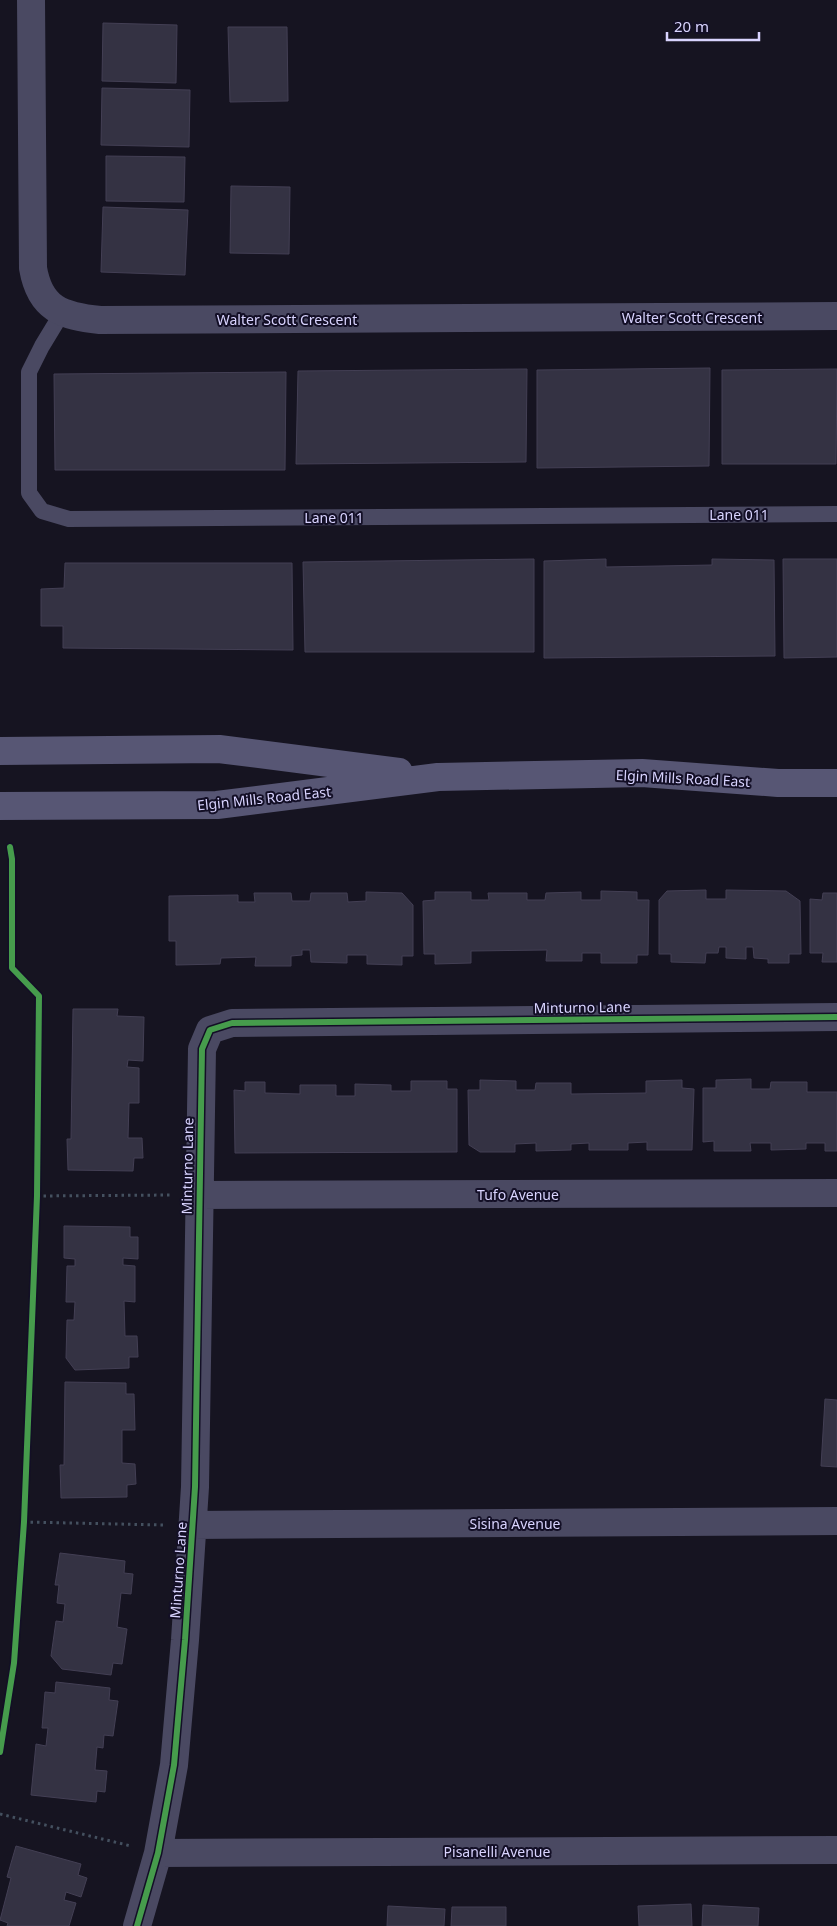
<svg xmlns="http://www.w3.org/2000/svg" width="837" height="1926" font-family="'Noto Sans',sans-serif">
<rect width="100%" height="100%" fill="#161421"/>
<path fill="#343243" stroke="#433f54" d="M103 23 177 25 176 83 102 81Z
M228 27H287L288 101 230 102Z
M102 88 190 90 189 147 101 145Z
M106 156 185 157 184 202 106 201Z
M231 186 290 187 289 254 230 253Z
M103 207 188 210 185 275 101 272Z
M710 368 709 466 537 468V370Z
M527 369 526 462 296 464 298 371Z
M837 369 836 464H722V370Z
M286 372 285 470H55L54 374Z
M534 559V652H305L303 562Z
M606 559V567L712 565V559L774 560 775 656 544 658V561Z
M783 559H837V657L784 658Z
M65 563H292L293 650 63 648V626H41V589L64 588Z
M706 890V899H726V890L786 891 800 901 801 954H789V963H768V959L754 958 753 947H746V959L726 958V947H719L718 953H706L705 963 671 962V954H659V900L667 891Z
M601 891 637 892V900H649L648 955H637V963H601V953H582V961H546L547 950 471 951V963L435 964V954H424L423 901 435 900V892H471V900H489L488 893H527V900H545L546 893 581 892V900H601Z
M366 892 402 893 413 905V956H402V965L367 964V955H347V963L311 962 310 950H302V955L291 956V966H255L256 957 221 958 220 964 176 965V941H169V896L238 895V902H255L254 893H291L292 901H310L311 893H347L348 902 366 901Z
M823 893H837V962H822L823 953H810V899L822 900Z
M73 1009H118L117 1016 144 1017 143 1061 128 1060 127 1067 139 1068V1103H129L128 1138H142L143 1158H134L133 1171 68 1170 67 1139H71Z
M751 1079V1089H770L771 1082H807V1092H837V1151H825V1143H806V1149L771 1150V1143H750L751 1151H714V1141L703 1142V1088H716V1080Z
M480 1080 516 1081V1090H535L536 1083H571V1094L646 1093V1081L682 1080V1088L694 1089 692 1150H647V1142L628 1143V1150H589V1143L571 1144V1150L536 1151V1143L515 1144V1152H480L469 1145 468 1090H480Z
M411 1081H447V1089H457V1152L235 1153 234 1090 245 1091V1082H265V1093L300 1094V1085H336V1096H355V1084L391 1085V1091H411Z
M64 1226 130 1227V1237H138V1259L123 1258V1265L135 1266V1302L124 1301 125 1336H137L138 1357H129V1368L75 1370 66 1358 67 1320H74L75 1302H66L67 1266H75V1259L64 1258Z
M65 1382 126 1383V1394H134L135 1430H122V1463L135 1464 136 1484 127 1485V1497L61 1498 60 1465H64Z
M825 1399 837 1400V1467L821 1466Z
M60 1553 125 1561 124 1573 133 1574 131 1594 121 1593 117 1627 127 1629 122 1664 113 1663 111 1675 62 1669 51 1656 56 1621 63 1622 65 1604 57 1603 59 1585H55Z
M56 1682 110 1688 109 1700 118 1701 113 1736 104 1735 103 1748 97 1747 95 1770 107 1771 105 1792 97 1791 96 1802 31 1795 36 1744 46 1746 48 1728H42L45 1692 55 1693Z
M16 1846 81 1864 78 1875 87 1878 81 1897 66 1892 64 1900 76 1903 69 1926H7L8 1923 0 1920 11 1878 7 1877Z
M691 1904 692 1926H639L638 1906Z
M703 1905 759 1908 758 1926H702Z
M388 1906 445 1909 444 1926H387Z
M452 1907H506V1926H451Z"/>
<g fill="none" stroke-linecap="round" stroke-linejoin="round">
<path stroke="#44505f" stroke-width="3" stroke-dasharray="2.5 4" stroke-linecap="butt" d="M37 1196 171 1195
M24 1522 163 1525
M0 1814 131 1846"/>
<path stroke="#4a4962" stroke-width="16" d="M62 313 42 346 29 372V493L42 511 69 519 837 514"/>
<path stroke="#4a4962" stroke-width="28" d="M31 0 33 268C40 309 62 316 100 320L837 316
M199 1195 837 1193
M193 1525 837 1521
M158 1853 837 1850
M137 1926 158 1853 174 1765 185 1640 195 1487 202 1049 210 1030 232 1023 837 1017"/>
<path stroke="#575674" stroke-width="28" d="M0 751 219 749 399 772
M0 806 217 805 438 777 642 773 778 783H837"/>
<g stroke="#130f26" stroke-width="9">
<path id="cycleway" d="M0 1752 14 1663 24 1522 37 1196 39 996 12 968V859L10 847
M137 1926 158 1853 174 1765 185 1640 195 1487 202 1049 210 1030 232 1023 837 1017"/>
</g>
<use href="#cycleway" stroke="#469c4c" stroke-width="6"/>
</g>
<g text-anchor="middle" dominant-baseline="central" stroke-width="4" stroke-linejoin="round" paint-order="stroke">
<g font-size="14" fill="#d9d4ff" stroke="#130f26">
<text x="692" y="317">Walter Scott Crescent</text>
<text x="287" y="319">Walter Scott Crescent</text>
<text x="739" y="514">Lane 011</text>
<text x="334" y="517">Lane 011</text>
<text transform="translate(683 778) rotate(3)">Elgin Mills Road East</text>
<text transform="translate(264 798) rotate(-6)">Elgin Mills Road East</text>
<text transform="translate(582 1007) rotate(-1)">Minturno Lane</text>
<text transform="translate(187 1166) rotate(-89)">Minturno Lane</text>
<text x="518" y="1194">Tufo Avenue</text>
<text x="515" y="1523">Sisina Avenue</text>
<text transform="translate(178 1570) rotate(-86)">Minturno Lane</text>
<text x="497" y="1851">Pisanelli Avenue</text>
</g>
</g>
<path d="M667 32v8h92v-8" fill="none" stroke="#d9d4ff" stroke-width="2.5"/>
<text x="674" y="32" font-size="15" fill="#d9d4ff" stroke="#130f26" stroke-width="4" paint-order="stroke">20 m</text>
</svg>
